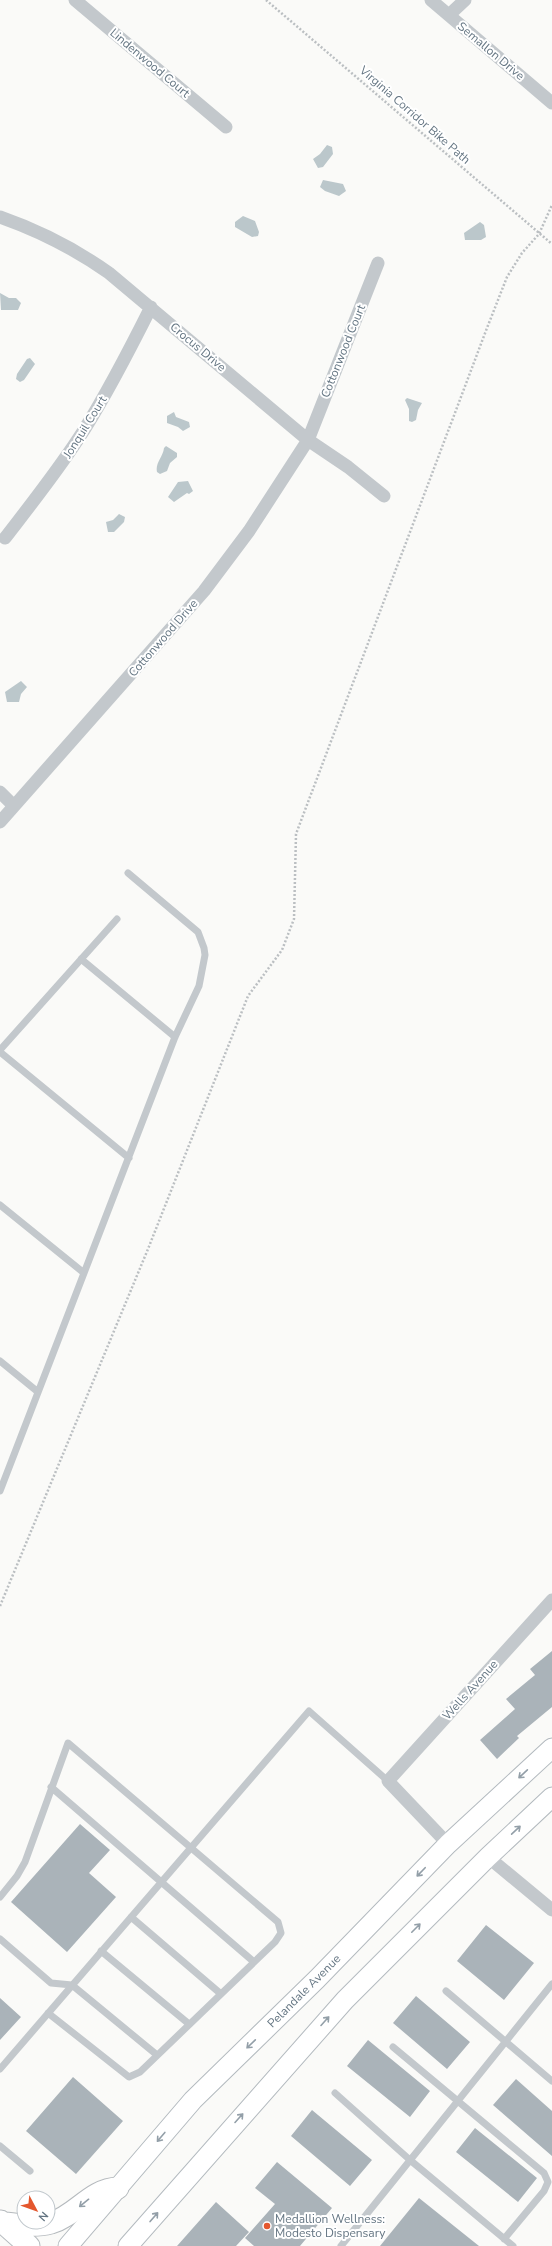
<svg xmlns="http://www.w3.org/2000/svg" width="552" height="2246" font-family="'Nunito Sans',sans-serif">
<rect width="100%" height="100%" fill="#fafaf8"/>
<path fill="#bbc7cb" d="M327 145 332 147 333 154 323 167 318 168 313 159 320 154Z
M323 180 343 184 346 191 339 196 325 191 320 187Z
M243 216 255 221 259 232 258 236 252 237 235 227V222Z
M480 222 484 225 486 237 481 240H465L464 233Z
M0 293 9 298H16L21 303 18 310H1Z
M30 358 35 364 24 380 20 382 16 379 17 374 27 359Z
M407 398 422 403 418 410 416 420 412 422 409 421V409L405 400Z
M174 412 176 417 189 422 190 427 183 431 178 427 167 423V416Z
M166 446 177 453V457L170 463 167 471 160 474 157 472C155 463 163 457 164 448Z
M188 481 193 491 189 494 187 493 174 502 168 497 178 482Z
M119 514 125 517 124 522 114 532H108L106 522 113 520Z
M21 681 27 687 21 694 19 702H7L5 692Z"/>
<path fill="#aab3b9" d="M552 1651V1707L517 1736 519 1738 497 1759 480 1740 515 1709 506 1699 535 1675 530 1669Z
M80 1824 110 1850 89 1873 116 1897 67 1952 11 1902Z
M486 1925 534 1963 504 2000 457 1961Z
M416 1996 470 2042 447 2069 393 2023Z
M0 1998 21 2017 0 2040Z
M368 2040 430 2091 410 2117 347 2066Z
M73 2077 123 2121 76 2174 26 2131Z
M516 2079 552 2111V2156L493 2105Z
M312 2110 372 2160 350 2186 291 2136Z
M475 2128 537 2178 518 2202 456 2152Z
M277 2162 332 2208 300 2246H254L245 2238 275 2204 255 2188Z
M419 2198 479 2246H380Z
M216 2202 249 2232 236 2246H177Z"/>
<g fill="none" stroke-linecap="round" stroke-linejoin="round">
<g stroke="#b3babf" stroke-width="21">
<path id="secondary" d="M68 2246 193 2100 317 1979 448 1844 552 1748
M128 2246 345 2000 488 1857 552 1797"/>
</g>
<g stroke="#b5babe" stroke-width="23">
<path id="primary" d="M1 2221 29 2246
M5 2223C20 2225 36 2227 51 2223 77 2215 90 2189 118 2188"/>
</g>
<path stroke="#bbbfc2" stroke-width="2.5" stroke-dasharray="2 2" stroke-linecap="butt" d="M266 0 552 244
M0 1606 148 1249 248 996 282 950 294 919 296 834 487 328 507 277 522 253 539 234 552 205"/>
<path stroke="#c3c8cc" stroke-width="7" d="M81 959 175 1037
M0 1050 117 919
M0 1052 129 1158
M0 1205 84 1273
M0 1361 38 1392
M0 1491 175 1037 199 986 205 955 204 948 198 932 128 873
M51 1787 254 1962
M0 1897 17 1876 25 1862 68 1743 278 1922 281 1933 275 1942 140 2072 129 2077 48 2013
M131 1917 221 1994
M0 1939 51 1983 72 1985 157 2055
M101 1951 189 2024
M446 1991 552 2081
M393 2047 544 2173 548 2182 544 2191 504 2239
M0 2069 309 1711 388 1781
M335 2093 410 2160 513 2246
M0 2146 30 2171
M341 2246 552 1984"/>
<path stroke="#c3c8cc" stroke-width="13" d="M75 0 226 127
M431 0 552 103
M449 15 465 0
M0 217C40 231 75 249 109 273L308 440 348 467 384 496
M5 538C32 503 60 468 84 430 109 390 130 349 151 307
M0 792 14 806
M0 822 204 591 249 531 308 440 378 263
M448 1844 388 1781 552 1600
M488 1857 552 1910"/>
<use href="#secondary" stroke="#fff" stroke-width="19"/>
<use href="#primary" stroke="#fff" stroke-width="21"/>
</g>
<defs><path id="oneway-shaft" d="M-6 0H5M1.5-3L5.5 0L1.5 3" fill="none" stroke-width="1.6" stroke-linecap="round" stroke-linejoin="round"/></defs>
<g stroke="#939fa8">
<use href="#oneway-shaft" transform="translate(523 1774) rotate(137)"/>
<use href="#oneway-shaft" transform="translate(516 1830) rotate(-43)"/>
<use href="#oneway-shaft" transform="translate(421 1872) rotate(134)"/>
<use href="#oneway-shaft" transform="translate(416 1928) rotate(-45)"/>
<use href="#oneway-shaft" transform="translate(325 2021) rotate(-48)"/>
<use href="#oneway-shaft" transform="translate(251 2044) rotate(136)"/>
<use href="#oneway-shaft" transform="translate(239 2118) rotate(-48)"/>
<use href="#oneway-shaft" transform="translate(161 2137) rotate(130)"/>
<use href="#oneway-shaft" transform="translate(84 2203) rotate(141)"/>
<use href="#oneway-shaft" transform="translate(154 2217) rotate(-49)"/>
</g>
<circle fill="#e4572e" stroke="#fff" stroke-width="1.5" cx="267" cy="2226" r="4"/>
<g text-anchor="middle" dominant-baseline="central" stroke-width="4" stroke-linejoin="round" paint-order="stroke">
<g font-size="12" fill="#657683" stroke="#fff">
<text transform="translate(491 51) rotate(40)">Semallon Drive</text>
<text transform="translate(150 63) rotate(40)">Lindenwood Court</text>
<text transform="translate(415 115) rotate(41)">Virginia Corridor Bike Path</text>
<text transform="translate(198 347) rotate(40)">Crocus Drive</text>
<text transform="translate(343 351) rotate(-68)">Cottonwood Court</text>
<text transform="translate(85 427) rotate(-58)">Jonquil Court</text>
<text transform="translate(163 638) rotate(-49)">Cottonwood Drive</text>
<text transform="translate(470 1690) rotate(-48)">Wells Avenue</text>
<text transform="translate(304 1991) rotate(-45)">Pelandale Avenue</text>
</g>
<g font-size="12" fill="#657683" stroke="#fff" text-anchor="start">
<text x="275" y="2219">Medallion Wellness:<tspan x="275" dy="14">Modesto Dispensary</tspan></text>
</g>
</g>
<g transform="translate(36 2210) rotate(131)"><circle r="19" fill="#ffffff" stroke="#c1c8cd"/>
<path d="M0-3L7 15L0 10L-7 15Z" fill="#e4572e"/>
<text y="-6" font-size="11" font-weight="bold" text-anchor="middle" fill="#657683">N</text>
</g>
</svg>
